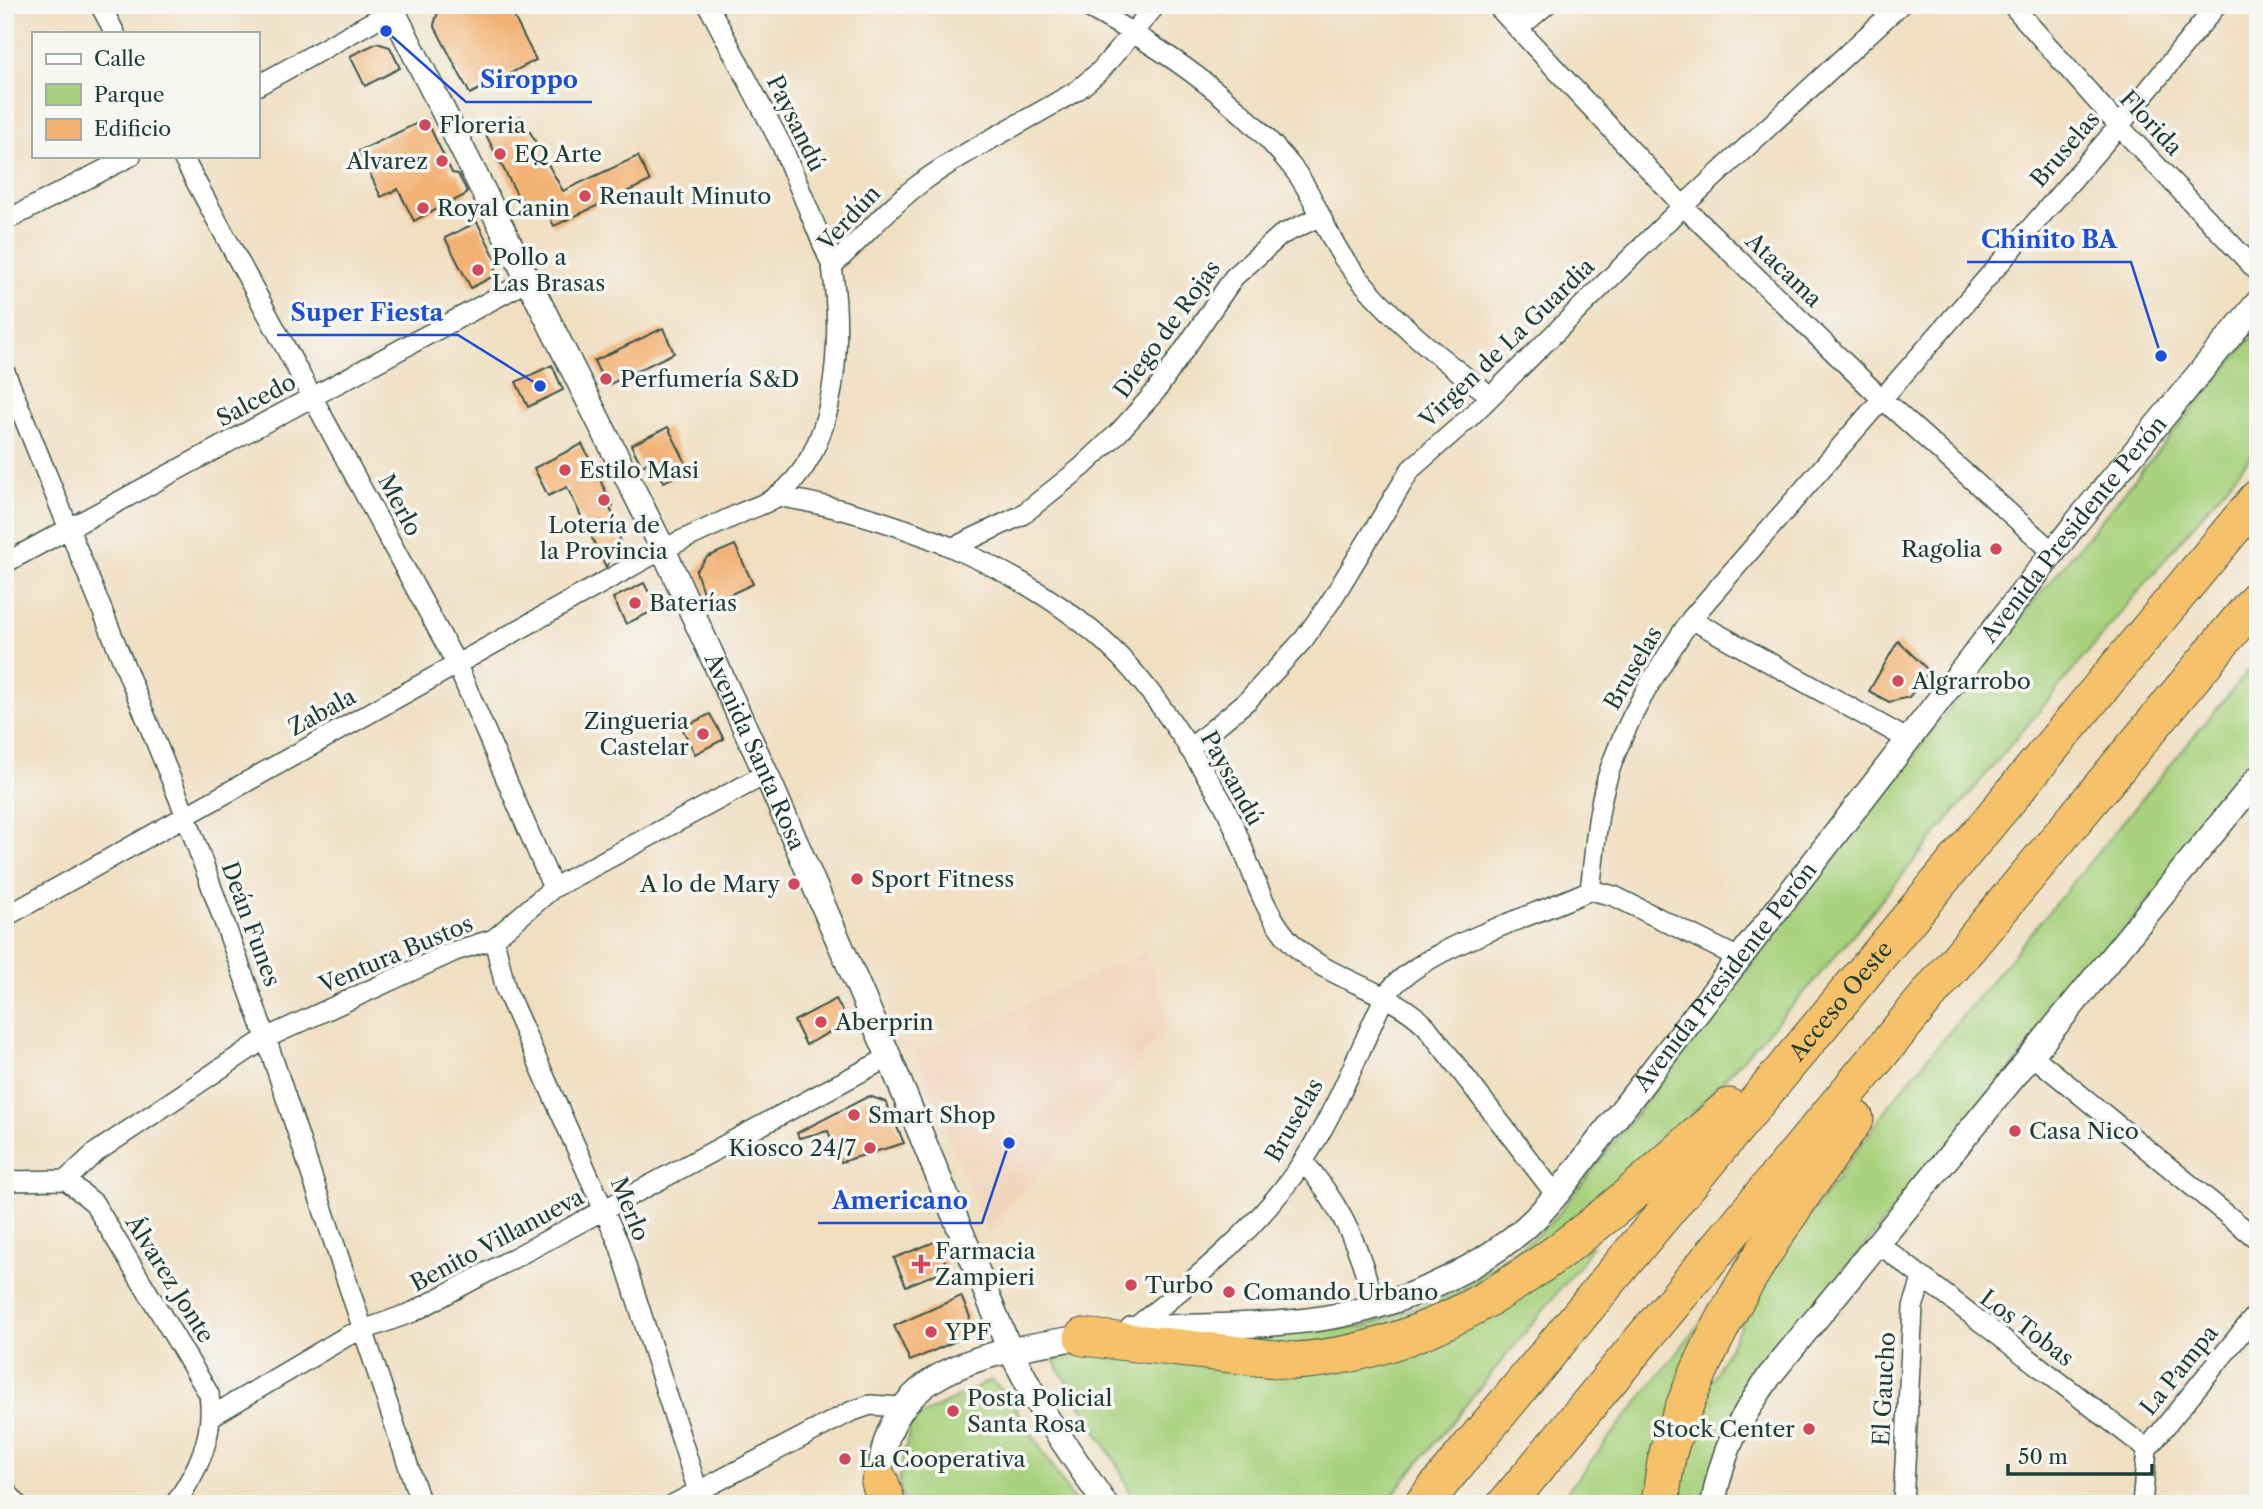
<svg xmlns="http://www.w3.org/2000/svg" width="2263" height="1509" font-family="'Libre Caslon Text',serif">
<rect width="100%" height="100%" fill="#f6f6f2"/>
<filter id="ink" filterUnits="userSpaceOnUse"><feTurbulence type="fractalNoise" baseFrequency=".0143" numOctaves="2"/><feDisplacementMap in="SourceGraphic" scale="14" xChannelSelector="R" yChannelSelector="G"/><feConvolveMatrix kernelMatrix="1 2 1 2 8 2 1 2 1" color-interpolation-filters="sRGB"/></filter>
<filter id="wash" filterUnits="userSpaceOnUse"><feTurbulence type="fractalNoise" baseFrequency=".00686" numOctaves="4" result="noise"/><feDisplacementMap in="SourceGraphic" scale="28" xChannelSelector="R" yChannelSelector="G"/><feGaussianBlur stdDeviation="1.57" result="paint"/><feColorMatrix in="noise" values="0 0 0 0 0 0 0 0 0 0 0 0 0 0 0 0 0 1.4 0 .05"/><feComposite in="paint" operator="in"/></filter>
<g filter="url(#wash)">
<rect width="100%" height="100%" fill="#f0dfc1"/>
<path fill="#f1d5bd" d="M1146 951 1171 1023 987 1233 916 1053Z"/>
<path fill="#a9d27e" stroke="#648859" stroke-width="2" d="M2258 330V448L1810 986 1611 1202 1478 1294 1331 1347 1191 1341 1366 1326 1456 1292 1532 1239 1556 1217 2012 628Z
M2258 659V768L1759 1374 1710 1504H1678L1683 1465 1698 1406 1769 1273 1896 1096Z
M1592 1246 1576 1270 1385 1504H1135L1121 1471 1053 1360 1088 1353 1275 1369Z
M1729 1287 1650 1504H1557Z
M991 1380 1007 1395 1076 1504H904L899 1481 911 1421Z"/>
<g id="blocks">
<path fill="#f3b274" d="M440 5H508L536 60 470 94 434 25Z
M377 43 390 47 400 68 365 86 350 56Z
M521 116 563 191 638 156 650 181 554 226 542 202 525 210 486 135Z
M426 119 452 173 458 174 467 191 465 195 414 221 398 189 381 197 359 151Z
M477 222 498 263 492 277 471 288 445 238Z
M663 328 674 353 606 386 594 361Z
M552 365 563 390 528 407 516 382Z
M668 427 689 469 664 482 658 470 654 472 649 462 642 466 631 445Z
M582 444 613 506 610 508 620 532 619 547 606 567 567 487 548 496 534 468Z
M735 545 753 584 707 605 696 571 707 557Z
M644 583 657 609 626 624 613 598Z
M1898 641 1929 671 1909 697 1889 702 1869 691Z
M710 714 724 739 695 754 682 728Z
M836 999 848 1022 806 1045 794 1021Z
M869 1096 886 1102 904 1143 841 1162 828 1131 799 1138 797 1133Z
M937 1241 948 1269 906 1286 894 1258Z
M961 1296 970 1317 963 1338 910 1361 894 1326Z"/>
</g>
</g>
<g filter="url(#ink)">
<use href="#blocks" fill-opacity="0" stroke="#3e5549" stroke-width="2"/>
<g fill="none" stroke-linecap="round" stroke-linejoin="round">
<g stroke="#3e5549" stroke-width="22">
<path id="minor" d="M100 5 115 33
M708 5 782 146 832 266
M1084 5C1161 47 1237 98 1292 167 1314 194 1324 230 1344 259 1383 313 1438 357 1491 396
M1496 5 1683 206 1880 397 2054 553
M2012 5 2119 126 2258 272
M1518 29 1546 5
M257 86 402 5
M182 156 457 665 553 888
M5 221 131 156
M5 372 186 816 266 1038 421 1504
M776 496C898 516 1049 575 1132 670 1165 708 1193 753 1219 796 1246 841 1254 900 1288 939 1322 979 1387 987 1426 1026L1556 1195
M954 547 1022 515 1082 467 1120 431 1156 391 1234 277 1281 235 1321 216
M5 563 529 280
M1691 619 1907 739
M1189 749 1248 700 1304 639 1331 601 1411 469 1468 419 1683 206 1900 5
M1590 890C1595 854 1596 817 1606 782 1623 723 1657 670 1691 619L2119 126 2217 5
M1590 890 1614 896 1739 958
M5 917 663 549C689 537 715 525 741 513 752 508 766 504 776 497 840 451 842 336 832 266 863 238 888 207 922 182 970 147 1028 121 1079 89L1101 70 1156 5
M494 939 506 990 619 1244 702 1504
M2033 1056 2258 1240
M1303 1161C1339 1203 1364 1252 1373 1307
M66 1180 94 1203 209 1394C215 1436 198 1470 175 1504
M5 1181 66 1180 95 1153 266 1038 455 951 494 939 553 888 766 774
M1879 1244 2147 1449
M1133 1329C1196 1279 1260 1227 1304 1160 1337 1109 1359 1051 1385 996 1419 948 1534 917 1590 890
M212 1416 347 1336 413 1312 889 1057
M5 1490 17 1504
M674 1504 850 1412 870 1405 901 1407
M1903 1504 1913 1307 1922 1279
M2142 1504 2147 1449 2258 1312"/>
</g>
<g stroke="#3e5549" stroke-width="27">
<g id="tertiary">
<path id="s1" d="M390 5 663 549 766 774 889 1057 1009 1348 1041 1409 1105 1504"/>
<path id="s2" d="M1132 1329C1196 1325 1261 1328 1324 1318 1395 1307 1471 1275 1526 1227 1550 1205 1569 1179 1588 1154L2076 523 2258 302"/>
<path d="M880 1496C874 1362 994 1352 1096 1335"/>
<path d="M1713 1504C1723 1448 1739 1420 1771 1374L2258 778"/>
</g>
</g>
<g stroke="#3e5549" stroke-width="39">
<g id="motorway">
<path d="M1083 1337 1293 1361C1467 1352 1606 1217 1729 1107"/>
<path d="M880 1482 887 1504"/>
<path id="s3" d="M1423 1504 2258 498"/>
<path d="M1506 1504 2258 598"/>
<path d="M1660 1504C1663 1485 1664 1464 1670 1446 1711 1321 1780 1225 1855 1119"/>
</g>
</g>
<use href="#minor" stroke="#fff" stroke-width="19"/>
<use href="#tertiary" stroke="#fff" stroke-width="24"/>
<use href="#motorway" stroke="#f5c16b" stroke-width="37"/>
</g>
</g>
<g fill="#d1495b" stroke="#f6f6f2" stroke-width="2.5">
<circle cx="425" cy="125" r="7"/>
<circle cx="500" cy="154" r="7"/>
<circle cx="442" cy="161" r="7"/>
<circle cx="585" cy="196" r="7"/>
<circle cx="423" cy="208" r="7"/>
<circle cx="478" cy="270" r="7"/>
<circle cx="606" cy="379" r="7"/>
<circle cx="565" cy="470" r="7"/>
<circle cx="604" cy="500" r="7"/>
<circle cx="1996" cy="549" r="7"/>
<circle cx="635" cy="603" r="7"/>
<circle cx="1898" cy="681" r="7"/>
<circle cx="703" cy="734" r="7"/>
<circle cx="857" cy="879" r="7"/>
<circle cx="794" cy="884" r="7"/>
<circle cx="821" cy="1022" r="7"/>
<circle cx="854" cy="1115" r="7"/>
<circle cx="2015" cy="1131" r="7"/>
<circle cx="870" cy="1148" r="7"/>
<path d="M917.5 1253.5h7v7h7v7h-7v7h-7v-7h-7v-7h7z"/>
<circle cx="1131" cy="1285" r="7"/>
<circle cx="1229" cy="1292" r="7"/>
<circle cx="931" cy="1332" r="7"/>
<circle cx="953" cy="1411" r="7"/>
<circle cx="1809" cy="1429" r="7"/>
<circle cx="845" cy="1459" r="7"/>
</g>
<g text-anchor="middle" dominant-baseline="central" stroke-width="7" stroke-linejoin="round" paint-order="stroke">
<g font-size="23" fill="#1f3d34" stroke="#f6f6f2">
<text transform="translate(796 123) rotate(64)">Paysandú</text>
<text transform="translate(2151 123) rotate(47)">Florida</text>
<text transform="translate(2065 149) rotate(-49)">Bruselas</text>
<text transform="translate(849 218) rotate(-47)">Verdún</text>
<text transform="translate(1784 270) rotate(44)">Atacama</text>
<text transform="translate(1167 329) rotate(-54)">Diego de Rojas</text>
<text transform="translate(1507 343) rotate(-44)">Virgen de La Guardia</text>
<text transform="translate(256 400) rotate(-28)">Salcedo</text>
<text transform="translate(400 505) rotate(62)">Merlo</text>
<text stroke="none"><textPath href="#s2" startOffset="1304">Avenida Presidente Perón</textPath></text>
<text transform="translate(1633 668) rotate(-60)">Bruselas</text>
<text transform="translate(322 712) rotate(-29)">Zabala</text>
<text stroke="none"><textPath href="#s1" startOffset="831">Avenida Santa Rosa</textPath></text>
<text transform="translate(1232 778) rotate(61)">Paysandú</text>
<text transform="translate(251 924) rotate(70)">Deán Funes</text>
<text transform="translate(396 954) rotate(-23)">Ventura Bustos</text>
<text stroke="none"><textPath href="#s2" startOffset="737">Avenida Presidente Perón</textPath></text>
<text stroke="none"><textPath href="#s3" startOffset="654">Acceso Oeste</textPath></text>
<text transform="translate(1294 1120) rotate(-60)">Bruselas</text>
<text transform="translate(630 1209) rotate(68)">Merlo</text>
<text transform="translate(497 1240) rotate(-28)">Benito Villanueva</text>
<text transform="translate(170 1279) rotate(58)">Álvarez Jonte</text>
<text transform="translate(2027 1328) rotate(37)">Los Tobas</text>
<text transform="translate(2179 1370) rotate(-51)">La Pampa</text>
<text transform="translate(1884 1389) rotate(-87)">El Gaucho</text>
</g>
<g font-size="23" fill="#1f3d34" stroke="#f6f6f2" text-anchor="start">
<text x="439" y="125">Floreria</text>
<text x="514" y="154">EQ Arte</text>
<text x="428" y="161" text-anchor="end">Alvarez</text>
<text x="599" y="196">Renault Minuto</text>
<text x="437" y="208">Royal Canin</text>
<text x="492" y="257">Pollo a<tspan x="492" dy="26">Las Brasas</tspan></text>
<text x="620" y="379">Perfumería S&amp;D</text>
<text x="579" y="470">Estilo Masi</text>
<text x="604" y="525" text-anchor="middle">Lotería de<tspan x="604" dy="26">la Provincia</tspan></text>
<text x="1982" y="549" text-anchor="end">Ragolia</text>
<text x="649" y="603">Baterías</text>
<text x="1912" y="681">Algrarrobo</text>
<text x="689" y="721" text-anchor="end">Zingueria<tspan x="689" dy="26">Castelar</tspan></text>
<text x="871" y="879">Sport Fitness</text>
<text x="780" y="884" text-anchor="end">A lo de Mary</text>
<text x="835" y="1022">Aberprin</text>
<text x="868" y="1115">Smart Shop</text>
<text x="2029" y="1131">Casa Nico</text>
<text x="856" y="1148" text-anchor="end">Kiosco 24/7</text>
<text x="935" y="1251">Farmacia<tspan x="935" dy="26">Zampieri</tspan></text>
<text x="1145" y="1285">Turbo</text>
<text x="1243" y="1292">Comando Urbano</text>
<text x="945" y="1332">YPF</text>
<text x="967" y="1398">Posta Policial<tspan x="967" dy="26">Santa Rosa</tspan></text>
<text x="1795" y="1429" text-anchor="end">Stock Center</text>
<text x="859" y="1459">La Cooperativa</text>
</g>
</g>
<path fill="none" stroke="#1d4ed8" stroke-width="2.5" d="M386 31L466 102H592M2161 356L2131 262H1967M540 386L458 335H277M1009 1143L982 1223H818"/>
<g fill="#1d4ed8" stroke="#f6f6f2" stroke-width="2.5">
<circle cx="386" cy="31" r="7"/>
<circle cx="2161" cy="356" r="7"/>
<circle cx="540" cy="386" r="7"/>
<circle cx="1009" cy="1143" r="7"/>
</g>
<g font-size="24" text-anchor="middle" font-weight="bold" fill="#1d4ed8" stroke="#f6f6f2" stroke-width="7" stroke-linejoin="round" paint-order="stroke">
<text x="529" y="88">Siroppo</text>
<text x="2049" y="248">Chinito BA</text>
<text x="367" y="321">Super Fiesta</text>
<text x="900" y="1209">Americano</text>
</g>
<rect width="2263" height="1509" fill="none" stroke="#f6f6f2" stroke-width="28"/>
<rect x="32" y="32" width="228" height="126" fill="#f6f6f2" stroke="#a0aca6" stroke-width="2"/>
<rect x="46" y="54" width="35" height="10" fill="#ffffff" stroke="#a0aca6" stroke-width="2"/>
<text x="94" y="66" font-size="21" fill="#1f3d34">Calle</text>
<rect x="46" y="84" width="35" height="21" fill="#a9d27e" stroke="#a0aca6" stroke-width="2"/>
<text x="94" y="102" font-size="21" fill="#1f3d34">Parque</text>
<rect x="46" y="119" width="35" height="21" fill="#f3b274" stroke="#a0aca6" stroke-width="2"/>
<text x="94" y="136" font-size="21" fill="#1f3d34">Edificio</text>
<path d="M2008 1464v10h144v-10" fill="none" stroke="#1f3d34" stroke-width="3.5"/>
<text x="2018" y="1464" font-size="21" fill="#1f3d34" stroke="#f6f6f2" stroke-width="5" paint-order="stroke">50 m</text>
</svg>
